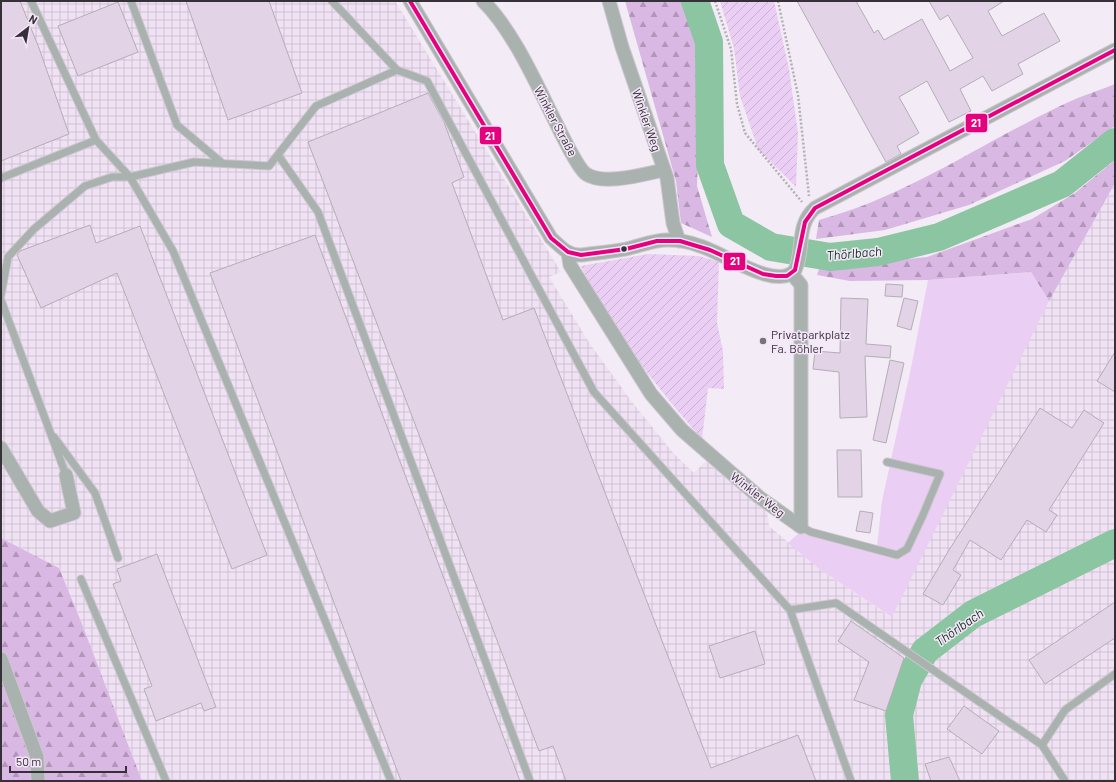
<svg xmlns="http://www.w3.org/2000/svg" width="1116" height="782" font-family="Barlow,sans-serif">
<defs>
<pattern id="industrial-grid" width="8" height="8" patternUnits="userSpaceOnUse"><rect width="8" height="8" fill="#f0e2f4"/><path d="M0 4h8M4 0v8" fill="none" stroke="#cec2d2"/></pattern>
<pattern id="forest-firs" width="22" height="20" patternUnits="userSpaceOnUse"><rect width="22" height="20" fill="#dab8e4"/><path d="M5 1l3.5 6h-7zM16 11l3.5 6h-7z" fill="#b296ba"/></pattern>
<pattern id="garden-furrows" width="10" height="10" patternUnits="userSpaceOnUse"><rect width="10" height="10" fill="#ebcef3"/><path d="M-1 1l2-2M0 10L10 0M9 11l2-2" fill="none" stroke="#cab1d1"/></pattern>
</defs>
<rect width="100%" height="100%" fill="#f3ebf5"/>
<path fill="url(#industrial-grid)" d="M1 1H395L561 272 549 277 590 344 632 402 674 454 694 473 706 461 767 511 769 526 822 571 891 617 1055 288 1115 183V781H142L82 624 59 568 1 538Z"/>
<path fill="#ebcef3" d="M1031 272 1049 301 892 617 822 571 788 543 799 533 877 547 882 501 911 368 928 280Z"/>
<path fill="url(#forest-firs)" d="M625 1H687L695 27 704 110 698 155 697 186 712 237 681 223 676 181Z
M1115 84V126L1065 161 969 205 885 230 816 239 819 220C905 197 977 146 1056 108 1075 98 1095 92 1115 84Z
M1115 160V183L1049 301 1031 272 928 280 850 281 817 275 819 269 830 267 927 257 1032 219 1075 193Z
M1 538 59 568 82 624 142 781H1Z"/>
<path fill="url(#garden-furrows)" d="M720 1H774L789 69 798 133 796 187 758 149 740 96 734 48Z
M648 254 699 256 719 262 717 323 723 351 724 389 708 388 702 439C656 386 611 331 581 266Z"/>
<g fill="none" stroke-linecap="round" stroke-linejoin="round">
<path stroke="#8cc5a1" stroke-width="28" d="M695 1 709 42 710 165 731 224 771 247 830 257 878 252 939 237 1062 184 1115 142
M905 781 899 715 908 680 925 651 973 614 1115 543"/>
</g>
<path fill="#e2d3e6" stroke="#b4aeb6" d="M1 1H20L39 48 69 134 1 161Z
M186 1H269L302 93 228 120Z
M797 1H856L874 33 878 30 884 40 922 19 950 71 973 58 948 15 940 20 929 1H1004L988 11 1002 36 1044 13 1060 41 1018 64 1023 74 992 91 983 76 960 89 971 111 949 122 927 81 899 97 919 133 897 146 901 154 886 162Z
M118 2 138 52 78 76 58 26Z
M428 93 444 122 464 177 452 183 503 320 534 308 711 768 798 735 816 781H566L553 746 539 751 308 142Z
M90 225 96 243 140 226 267 555 232 569 117 273 41 308 17 255 20 251Z
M315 235 520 781H401L210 273Z
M886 284 903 285 902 297 885 296Z
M841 298 868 299 866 344 891 346 890 358 865 356 867 417 840 418 839 372 813 369 815 351 840 353Z
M904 298 918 301 911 330 897 326Z
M1115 352V392L1097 381Z
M890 360 904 363 886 443 873 440Z
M1040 408 1072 428 1084 410 1104 423 1049 510 1057 515 1046 532 1027 520 1001 560 970 540 953 570 961 575 943 605 923 594 949 550Z
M837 450H861L862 497H838Z
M860 511 873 513 870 533 856 531Z
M157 554 216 707 204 711 201 703 156 721 144 689 152 686 113 584 121 581 117 569Z
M1115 602V638L1045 684 1029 660Z
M851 621 904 658 886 711 854 700 869 662 838 641Z
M755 631 765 664 720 678 709 646Z
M964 706 999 731 982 754 947 729Z
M949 757 960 781H931L925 764Z"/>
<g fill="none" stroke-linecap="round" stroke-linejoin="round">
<g stroke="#ccc7ce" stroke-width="9">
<path id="service" d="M31 1 96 140 130 177
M131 1 177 125 222 163
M332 1 397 70
M278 155 318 212 530 781
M1 178 96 140
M1 295 8 257 34 229 85 186 112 177H130
M1 300 66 475
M54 437 95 493 118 558
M801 527 811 532 897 555 907 549 923 515 940 474 887 462
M81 579 166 781
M790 610 836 603 1042 745 1065 781
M1042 745 1065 710 1115 674
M391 781 173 251 130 177 194 162 269 166 316 106 397 70 427 81 594 392 790 610 851 781"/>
</g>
<g stroke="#ccc7ce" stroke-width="15">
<path id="minor" d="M410 1 551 238C560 246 568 256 581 255 596 253 611 252 626 249 639 246 654 240 667 240 678 240 690 242 700 246 722 252 777 292 795 270 805 249 795 226 815 208L1115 50
M483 1C514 31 539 90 559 129 564 139 578 168 586 174 604 186 644 174 664 170
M609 1 622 47 667 178 673 223 679 241
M568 253 570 265 651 394 682 430 759 497 801 527V285L792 274
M1 448 38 511 50 521 74 513 66 475
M1 659 37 757 38 781"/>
</g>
<path stroke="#b0b2b2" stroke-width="2.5" stroke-dasharray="2 2" stroke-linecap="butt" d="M715 1 731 49 737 104 745 133 802 202
M778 1 798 95 809 196"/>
<use href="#service" stroke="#a9b2ae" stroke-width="7"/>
<use href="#minor" stroke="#a9b2ae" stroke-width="13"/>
<g stroke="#f5e7f9" stroke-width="7">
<path id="bus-1" d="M410 1 551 238 568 252 581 255 626 249 657 241H680L710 250 763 274 776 276H787L795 270 805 222 815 208 1115 50"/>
</g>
<use href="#bus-1" stroke="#e5007d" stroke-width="4"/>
</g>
<circle fill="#363138" stroke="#f5e7f9" stroke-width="1.5" cx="624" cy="249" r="3.5"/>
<circle fill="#78727a" stroke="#f5e7f9" stroke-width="1.5" cx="763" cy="341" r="4"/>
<g text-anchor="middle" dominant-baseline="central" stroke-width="3" stroke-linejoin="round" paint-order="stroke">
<g font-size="12" fill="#363138" stroke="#f5e7f9">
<text transform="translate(647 120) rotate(71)">Winkler Weg</text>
<text transform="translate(556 121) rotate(62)">Winkler Straße</text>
<text transform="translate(758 494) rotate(38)">Winkler Weg</text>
</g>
<g font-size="12" fill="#363138" stroke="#f5e7f9" text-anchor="start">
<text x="771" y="334">Privatparkplatz<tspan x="771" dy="14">Fa. Böhler</tspan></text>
</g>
<g font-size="13" font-style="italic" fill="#0d321b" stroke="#f5e7f9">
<text transform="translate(854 253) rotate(-5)">Thörlbach</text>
<text transform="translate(959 627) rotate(-35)">Thörlbach</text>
</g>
</g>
<g stroke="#f5e7f9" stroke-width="1.5">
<rect x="965" y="113" width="23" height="20" rx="4" fill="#e5007d"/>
<rect x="479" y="126" width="23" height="19" rx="4" fill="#e5007d"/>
<rect x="723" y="252" width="23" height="19" rx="4" fill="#e5007d"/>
</g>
<g font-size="11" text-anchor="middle" font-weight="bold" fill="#fff">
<text x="976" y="127">21</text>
<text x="490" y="140">21</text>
<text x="735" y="265">21</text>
</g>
<rect width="1116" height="782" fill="none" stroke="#363138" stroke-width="4"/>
<g transform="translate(28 28) rotate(31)" stroke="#f5e7f9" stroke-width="3" paint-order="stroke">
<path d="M0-3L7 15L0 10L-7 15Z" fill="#363138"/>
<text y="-6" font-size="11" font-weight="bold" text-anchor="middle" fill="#363138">N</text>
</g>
<path d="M10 766v6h116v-6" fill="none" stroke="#363138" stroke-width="2"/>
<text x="16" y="766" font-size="12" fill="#363138" stroke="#f5e7f9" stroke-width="3" paint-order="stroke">50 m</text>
</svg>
